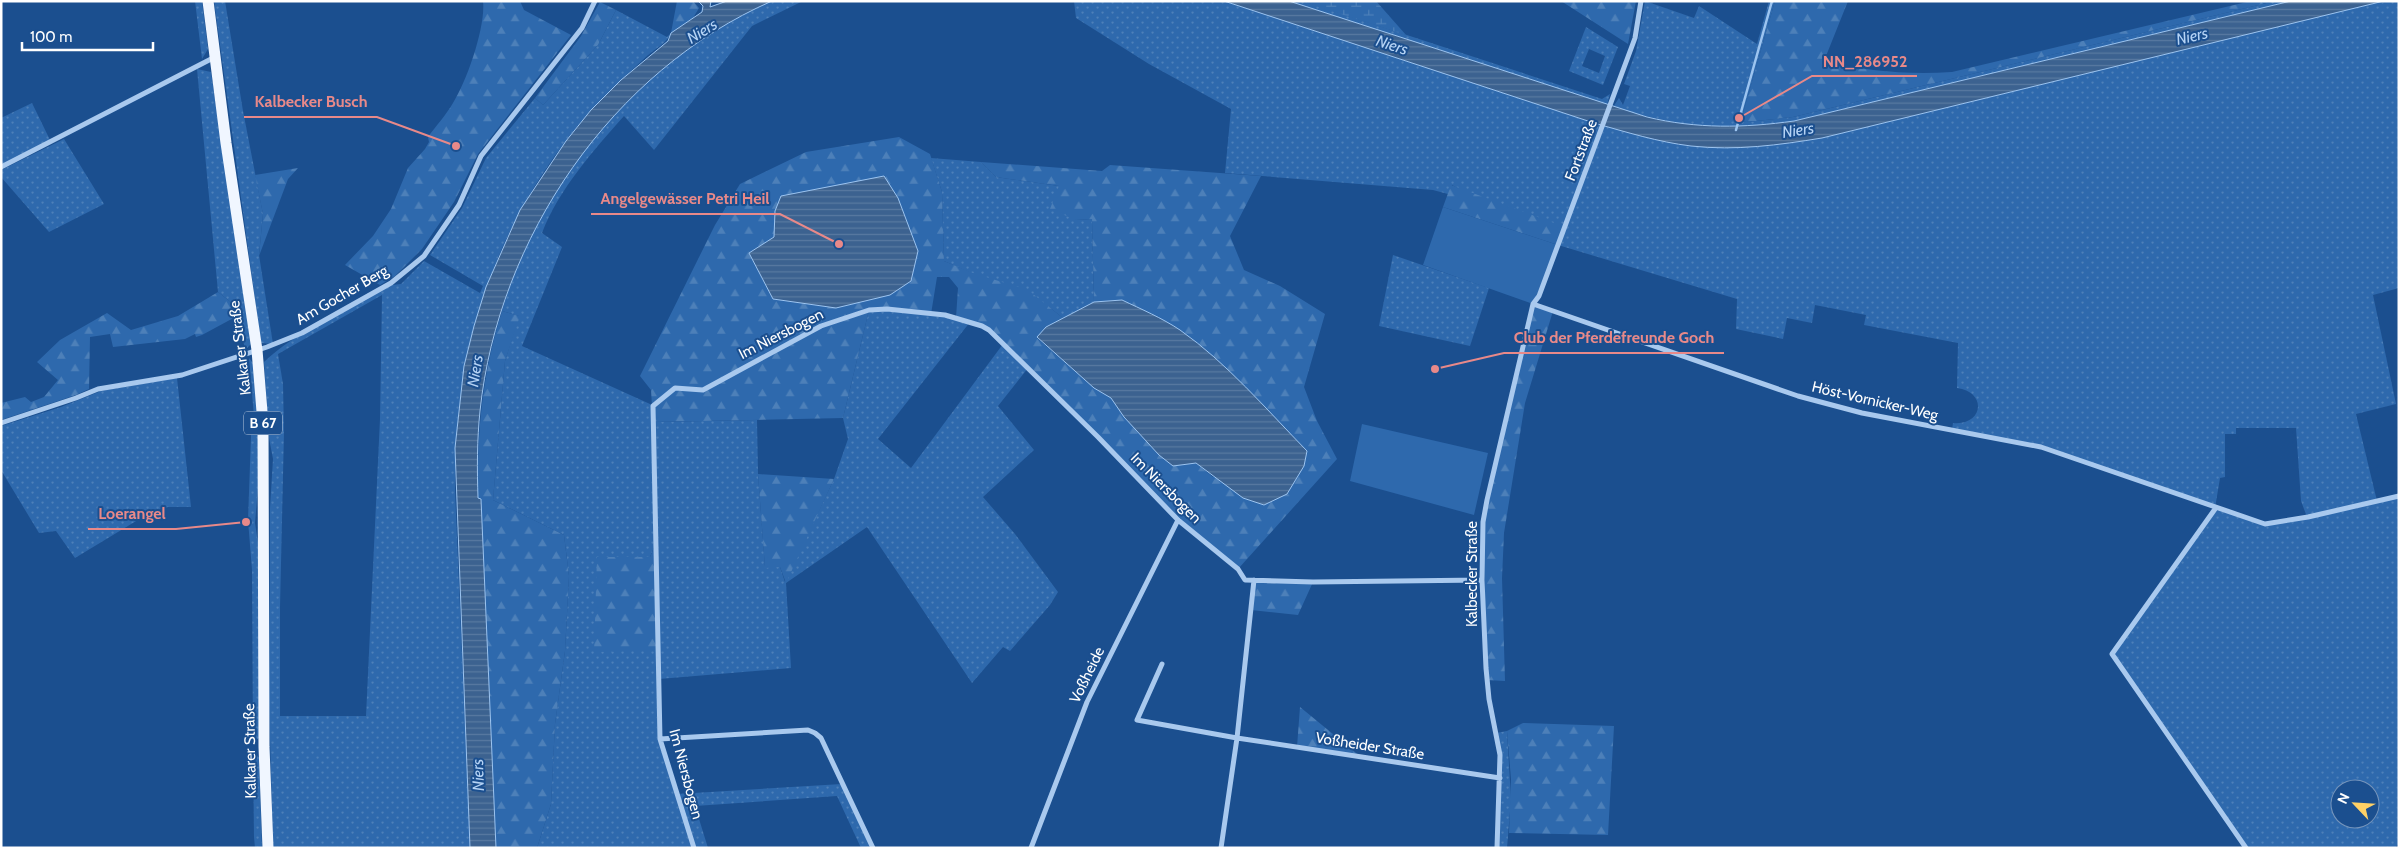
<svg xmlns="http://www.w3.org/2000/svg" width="2400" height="849" font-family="Cabin,sans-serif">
<defs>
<pattern id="grass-dots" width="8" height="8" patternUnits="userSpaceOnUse" patternTransform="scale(1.25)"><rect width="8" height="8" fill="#2e69ad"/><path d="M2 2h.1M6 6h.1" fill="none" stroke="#4d80b9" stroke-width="1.8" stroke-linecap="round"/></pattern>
<pattern id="forest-firs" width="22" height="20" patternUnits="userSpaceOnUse" patternTransform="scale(1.25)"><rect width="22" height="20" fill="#2e69ad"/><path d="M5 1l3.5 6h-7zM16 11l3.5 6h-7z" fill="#4d80b9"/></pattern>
<pattern id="wetland-marsh" width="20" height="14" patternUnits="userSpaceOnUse" patternTransform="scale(1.25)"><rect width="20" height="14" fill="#2e69ad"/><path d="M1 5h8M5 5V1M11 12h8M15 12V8" fill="none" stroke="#4d80b9"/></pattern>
<pattern id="water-rules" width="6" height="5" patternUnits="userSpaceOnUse" patternTransform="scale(1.25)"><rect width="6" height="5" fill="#3c6290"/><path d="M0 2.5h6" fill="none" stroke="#597aa1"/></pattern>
</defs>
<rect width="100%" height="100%" fill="#1b4f8f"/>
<path fill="url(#grass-dots)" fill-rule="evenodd" d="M195 1H202L208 49 202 59Z
M214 1H225L243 111 263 214 259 255 273 344 261 343Z
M772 1H803L752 26 654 150 624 116C593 151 559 189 542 233L562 247 522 346 650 404 653 406 654 422 757 420 758 474 765 567H780L785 582 834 479 848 439 843 418 869 310 931 314 970 322 878 439 911 468 1003 344 1028 368 998 406 1034 450 983 497 1015 534 1058 592 1050 605 1010 651 1003 647 972 683 867 527 786 583 791 668 659 679 660 739 677 794 842 784 873 848H861L837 796 695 806 708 848H537L551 804 555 724 565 651 569 576 564 535 493 500 505 361 519 316 502 311C542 178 644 57 772 1ZM655 545 658 650 597 558 650 557Z
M1074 1H1224L1594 123C1626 132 1658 142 1691 146 1736 151 1779 145 1822 138L2374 3 2399 1V288L2373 295 2396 404 2356 414 2377 501 2399 496V843L2395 848H2246L2112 654 2215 509 2041 447 1952 430 1953 423C1983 426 1988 392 1957 388L1958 343 1864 325 1866 315 1815 305 1812 323 1787 318 1783 339 1736 329 1737 299 1558 245 1452 185 1448 194 1433 190 1225 173 1231 109 1149 64 1076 18ZM2236 428H2296L2301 501 2307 517 2265 524 2215 508 2220 478 2225 477V434H2236ZM2340 789H2370V819H2340Z
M1289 1H1303L1602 99 1610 94 1607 105Z
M1645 1 1694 18 1699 6 1757 44 1769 1H1775L1741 120 1746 122 1793 117 2275 1H2291L1794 121C1724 131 1682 128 1613 107L1619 98 1623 105 1630 86 1624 84 1636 51Z
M616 10 667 37 671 33C666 44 656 48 647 56 628 74 607 92 590 111 495 221 454 346 455 490L470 848H273L269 702 270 508 273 459 269 438 264 362C295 332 353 306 392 285L401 284 424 261 480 293 483 286 430 255 462 208 486 158 535 98 543 105 598 45ZM382 295 380 419 366 716H280V607L284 432 283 384 278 354Z
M1586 27 1618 47 1603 85 1569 71ZM1589 49 1605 56 1599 73 1582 66Z
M197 69 211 72 251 344 245 350 237 307 218 292Z
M32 103 50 140 1 165V118Z
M64 139 104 204 49 232 1 177V170Z
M931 158 981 162 996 177 1059 186 1076 220 1092 219 1094 302 1063 318 1049 307 944 261 942 192Z
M1393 255 1489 288 1470 346 1379 326Z
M249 358 253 363 258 426 259 477 255 523 259 549V738L253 742 252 570 248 520 251 437V431L255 428Z
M177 378 191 507H168L151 512 75 558 56 531 39 533 1 470V426L61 407 101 391Z
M1507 731 1511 799 1507 848H1497L1500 778 1496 733Z
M253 749 259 758 262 848H255L254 837Z"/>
<path fill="url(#forest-firs)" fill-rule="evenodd" d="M483 1H520L524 10 571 35 478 154 454 202 422 249 395 276 380 285 345 265 373 236 391 209 408 168 425 149 429 142 428 137C436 126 446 115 453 103 467 81 486 26 483 1Z
M677 1H693L699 8 693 18 671 33Z
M1561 1H1636L1628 44Z
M1775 1H1848L1824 61C1866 71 1908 75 1952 72L2251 1H2275L1793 117 1746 122 1741 120Z
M600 2 616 10 598 45 543 105 535 98 581 36Z
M899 137 930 154 942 192 944 261 973 273 1028 290 1063 318 1046 327 1037 338 1094 388 1111 398 1124 417 1159 455 1173 466 1196 463 1213 477 1306 450 1242 384 1122 300 1094 302 1092 219 1076 220 1050 209 1059 186 996 177 981 162 1102 171 1110 165 1261 176 1230 236 1244 270 1280 286 1325 314 1304 387 1317 421 1337 459 1238 569 1178 520 989 330 956 318 958 288 949 277H937L931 314 869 310 843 418 653 422 651 390 640 376 715 225 740 184 806 152ZM774 237 773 299 749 253Z
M298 168 288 179 259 256 263 214 255 175Z
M1451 185 1565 227 1558 245 1443 207Z
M218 292 237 307 239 315 202 335 196 337 195 334 185 339 113 347 110 334 90 337 89 389 76 395 1 420V403L25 397 31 402 44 397 58 380 37 362 60 340 107 313 131 330 178 316Z
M1533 304 1553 311 1525 403 1504 533 1502 578 1505 681 1487 680 1483 522Z
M502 311 520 316 505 361 493 500 564 535 569 576 565 651 555 724 551 804 537 848H496L481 499 478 498C477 432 482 375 502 311Z
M758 474 834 479 786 583 780 567 765 568Z
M656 543 658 650 594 652 597 557H650Z
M1254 580 1313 582 1298 615 1251 610Z
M1300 707 1361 757 1297 747Z
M1523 723 1614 726 1608 835 1509 833 1511 779 1507 731Z"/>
<path fill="url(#wetland-marsh)" d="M1303 1H1376L1406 35 1316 6Z"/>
<path fill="#2e69ad" d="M1443 207 1558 245 1533 304 1423 265Z
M1362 424 1488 453 1474 515 1350 481Z"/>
<path fill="url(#water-rules)" stroke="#9cc4f0" d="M698 1H711L710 7 727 1H772C612 71 498 238 480 411 477 440 477 469 478 498L481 499 496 848H470L455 448 464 366 474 326 486 287 520 210 566 141 591 110 621 80 668 41 671 33 702 12 703 6Z
M1224 1H1289L1647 117C1697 129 1744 128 1794 121L2291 1H2384L1822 138C1779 145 1736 151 1691 146 1658 142 1626 132 1594 123Z
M884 176 898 198 918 251 911 281 890 295 836 308 773 299 749 253 774 237 775 211 781 196Z
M1122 300C1141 309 1162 318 1180 330 1227 363 1266 409 1307 451L1304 466 1287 494 1264 505 1243 498 1196 463 1173 466 1159 455 1124 417 1111 398 1094 388 1037 337 1046 327 1094 302Z"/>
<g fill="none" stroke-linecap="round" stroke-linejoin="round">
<path stroke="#9cc4f0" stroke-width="2.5" d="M1736 130 1772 1"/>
<path stroke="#a9c9ee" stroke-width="5" d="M1 167 215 57
M1533 304 1798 396 1862 413 2041 447 2265 524 2308 517 2399 496
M1 423 76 398 98 389 182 375 267 347 302 333 391 283 424 256 459 205 481 156 582 28 595 1
M2215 509 2112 654 2246 848
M1162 664 1137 720 1237 738 1500 778
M660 739 808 730 815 733 821 738 873 848
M694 848 660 739 653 406 675 388 703 390 821 326 869 310 887 309 945 315 982 326 989 330 1098 437 1178 520 1238 569 1245 580 1313 582 1482 580
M1031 848 1087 702 1178 520
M1221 848 1237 738 1254 580
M1497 848 1500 755 1489 699 1486 668 1482 580 1483 522 1487 500 1533 304 1539 296 1635 38 1641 1"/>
<path stroke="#f0f6ff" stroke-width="11" d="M208 1 226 143 257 350 263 424 264 747 268 848"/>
</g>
<g text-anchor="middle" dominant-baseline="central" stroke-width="4" stroke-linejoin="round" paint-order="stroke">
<rect fill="#1b4f8f" stroke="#bbcadd" stroke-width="1" x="244" y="411.5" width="38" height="23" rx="4"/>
<g font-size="14" font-weight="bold" fill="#fff">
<text x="263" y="423">B 67</text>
</g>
<g font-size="15" fill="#fff" stroke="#1b4f8f">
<text transform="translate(1581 150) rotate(-69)">Fortstraße</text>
<text transform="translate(342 295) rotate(-30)">Am Gocher Berg</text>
<text transform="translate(781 334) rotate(-27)">Im Niersbogen</text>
<text transform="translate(240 348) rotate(-97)">Kalkarer Straße</text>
<text transform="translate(1875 401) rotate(13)">Höst-Vornicker-Weg</text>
<text transform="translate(1166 488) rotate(45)">Im Niersbogen</text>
<text transform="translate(1472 574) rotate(-90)">Kalbecker Straße</text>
<text transform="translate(1087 675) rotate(-64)">Voßheide</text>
<text transform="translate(1370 746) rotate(9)">Voßheider Straße</text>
<text transform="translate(250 751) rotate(-91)">Kalkarer Straße</text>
<text transform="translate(686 774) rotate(75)">Im Niersbogen</text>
</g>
<g font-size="16" font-style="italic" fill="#b5d3f5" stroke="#1b4f8f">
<text transform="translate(702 31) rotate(-32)">Niers</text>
<text transform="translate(2192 36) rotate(-13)">Niers</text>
<text transform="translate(1392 45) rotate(18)">Niers</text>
<text transform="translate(1798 130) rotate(-9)">Niers</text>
<text transform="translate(475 371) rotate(-81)">Niers</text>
<text transform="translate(478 775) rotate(-92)">Niers</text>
</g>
</g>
<path fill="none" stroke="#e88989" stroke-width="2" d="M1739 118L1812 76H1917M456 146L377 117H244M839 244L780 214H591M1435 369L1504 353H1724M246 522L176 529H88"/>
<g fill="#e88989" stroke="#1b4f8f" stroke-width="2">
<circle cx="1739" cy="118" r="5"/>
<circle cx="456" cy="146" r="5"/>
<circle cx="839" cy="244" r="5"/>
<circle cx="1435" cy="369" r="5"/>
<circle cx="246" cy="522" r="5"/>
</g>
<g font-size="16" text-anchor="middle" font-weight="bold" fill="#e88989" stroke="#1b4f8f" stroke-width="4" stroke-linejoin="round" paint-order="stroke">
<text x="1865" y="67">NN_286952</text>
<text x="311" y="107">Kalbecker Busch</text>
<text x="685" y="204">Angelgewässer Petri Heil</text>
<text x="1614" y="343">Club der Pferdefreunde Goch</text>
<text x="132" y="519">Loerangel</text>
</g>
<rect width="2400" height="849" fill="none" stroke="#ffffff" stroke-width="5"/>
<g transform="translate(2355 804) rotate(295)"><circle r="24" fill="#1b4f8f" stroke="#7695bc"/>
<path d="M0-4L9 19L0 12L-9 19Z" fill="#ffd166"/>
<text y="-8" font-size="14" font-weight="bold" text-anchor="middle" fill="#ffffff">N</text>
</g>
<path d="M22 42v8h131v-8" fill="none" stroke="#ffffff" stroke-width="2.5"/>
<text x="30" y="42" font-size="15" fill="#ffffff" stroke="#1b4f8f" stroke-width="4" paint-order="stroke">100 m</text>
</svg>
